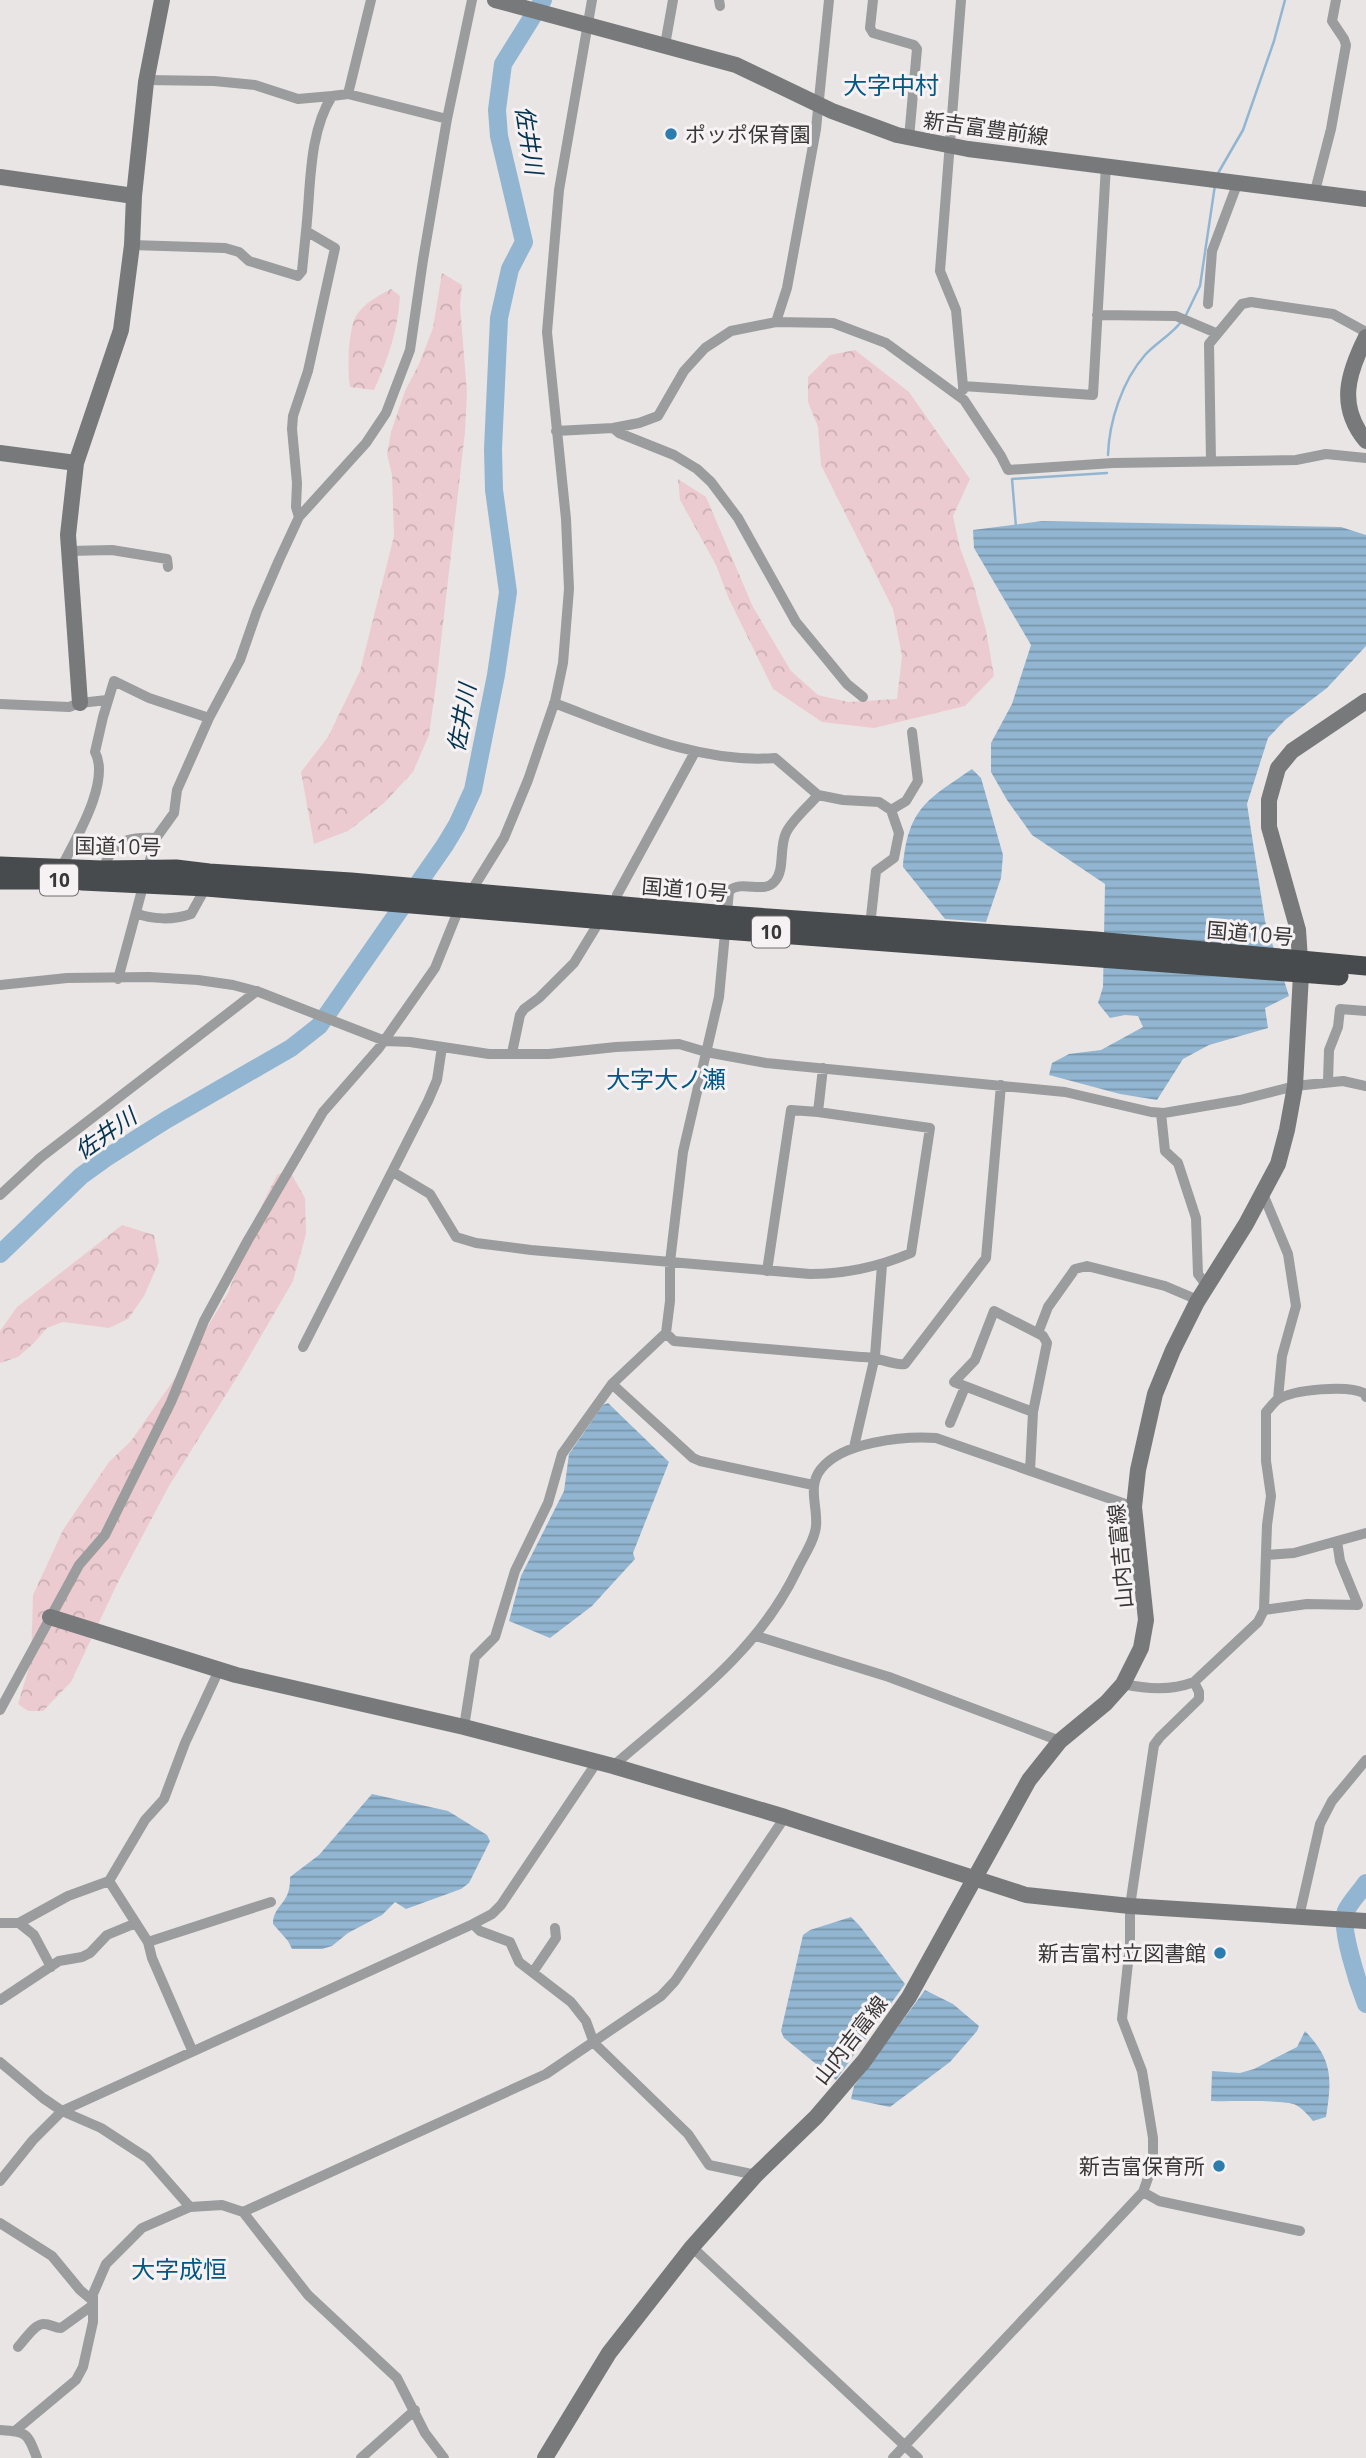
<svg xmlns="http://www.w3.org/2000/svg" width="1366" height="2458" font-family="'Open Sans','Noto Sans JP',sans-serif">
<defs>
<pattern id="forest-crowns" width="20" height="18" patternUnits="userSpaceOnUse" patternTransform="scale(1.75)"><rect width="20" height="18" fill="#eccbd0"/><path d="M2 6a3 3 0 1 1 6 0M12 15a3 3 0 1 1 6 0" fill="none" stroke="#cbafb3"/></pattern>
<pattern id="water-rules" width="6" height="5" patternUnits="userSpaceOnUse" patternTransform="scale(1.75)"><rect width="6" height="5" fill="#92b6d1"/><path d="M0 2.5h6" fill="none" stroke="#7895aa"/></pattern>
</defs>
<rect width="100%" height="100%" fill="#e9e5e5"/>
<path fill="url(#forest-crowns)" d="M442 273 462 285 460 305 467 393 465 432 436 685 429 735 413 772 384 803 348 831 314 844 301 772 328 737 360 671 394 536 392 475 387 454 391 432 405 391 419 364 433 328Z
M391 289 400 296C398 330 388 359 374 390L350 387C347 370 348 330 356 316 364 303 378 296 391 289Z
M855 350 909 392 970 479 953 516 960 548 973 583 986 630 994 676 965 706 874 728 822 722 773 689 729 599 716 565 680 500 678 479 706 497 753 607 791 671 818 695 848 702 897 699 902 656 893 609 821 465 818 427 808 402V377L830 355Z
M285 1171 292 1175 305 1198 306 1234 293 1281 242 1369 169 1486 117 1584 71 1682 43 1711H28L18 1704 31 1661 33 1595 63 1530 109 1462 131 1441 184 1365 228 1293 262 1205 277 1175Z
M122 1225 154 1235 159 1262 144 1296 128 1319 109 1328 63 1322 47 1328 33 1344 18 1357 0 1363V1331L17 1307Z"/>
<path fill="url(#water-rules)" d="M1042 521 1341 527 1366 535V646L1327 688 1285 720 1268 738 1247 804 1265 921 1289 996 1265 1008 1268 1028 1209 1045 1183 1059 1157 1100 1120 1094 1049 1075 1052 1063 1069 1054 1101 1050 1143 1027 1138 1016 1125 1015 1110 1018 1098 1003 1103 987 1105 884 1032 835 1007 800 991 772V743L1012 704 1031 645 974 548 973 530Z
M972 769 981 778 1003 855 1001 878 986 922 945 919 903 867C908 808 927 800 972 769Z
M608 1403 669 1462 633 1553 635 1559 592 1606 550 1638 509 1621 521 1576 564 1491 569 1454 603 1405Z
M372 1794 448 1811 487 1835 490 1841 469 1883 461 1889 406 1909 395 1902 382 1915 348 1933 332 1946 322 1949H292L288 1941 273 1924C273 1904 291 1905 290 1877L319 1855Z
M851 1917 859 1925 905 1984 836 2080 784 2038 781 2031 803 1935 810 1930Z
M925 1990 953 2004 979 2026 977 2031 950 2062 890 2107 851 2099 854 2086Z
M1305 2031C1333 2060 1332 2079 1326 2117L1313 2121C1308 2115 1303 2109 1296 2105 1285 2099 1229 2102 1211 2101L1212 2071 1240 2073 1254 2069 1297 2047Z"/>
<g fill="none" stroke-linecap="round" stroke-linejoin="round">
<path stroke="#92b6d1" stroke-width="2.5" d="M1217 175 1243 130 1274 41 1285 0
M1185 317 1200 286 1215 185
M1108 455C1109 422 1122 381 1145 355 1156 343 1171 335 1181 322
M1016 527 1012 479 1107 473"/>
<path stroke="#92b6d1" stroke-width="18" d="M0 1254 81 1176 106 1158 166 1120 291 1048 319 1026 445 845 457 825 473 790 496 675 508 592 494 490 493 449 499 318 510 269 524 242 499 136 497 110 503 64 543 0
M1366 1883C1360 1892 1350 1902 1346 1911 1339 1927 1359 1986 1366 2004"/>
<path stroke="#9b9c9d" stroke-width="10" d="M719 0 720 6
M873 0 870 28 873 33 914 45 917 49 909 138
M961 0 940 271 956 310 963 386
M665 45 673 0
M146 80 214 81 255 85 298 99 332 96
M348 94 447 119
M1315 191 1331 129 1346 45 1344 39 1332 21 1336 0
M306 231C311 188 308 134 332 96L348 94 371 0
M132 245 225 248 239 252 249 261 298 276 302 271 306 231 335 248 308 371 293 416 292 429 297 483 296 507 299 517
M1208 304 1212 251 1238 182
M1097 315 1176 316 1216 333
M776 322 833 323 886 343 964 400 1001 456 1008 470 1113 463 1296 460 1326 454 1366 458
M963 390V386L1093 395 1106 165
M613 428 619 433 674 455 697 469 711 482 738 518 796 622 847 684 863 697
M556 431 613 428 639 423 658 416 684 371 705 348 731 331 776 322 787 288 816 129 829 0
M1211 461 1209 344 1242 304 1251 302 1333 314 1366 332
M69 551 112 550 167 559 168 567
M554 703C624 729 699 764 775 758L818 795 843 800 879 802 891 810 899 833 894 858 876 871 870 926
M0 704 69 707 80 703 107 700
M891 810 906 801 918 781 912 732
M61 868C75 840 111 782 95 752L103 717 114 681 149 698 209 718
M102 870C115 840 124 837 156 838
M470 893 504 838 528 780 555 701 563 663 569 589 566 519 547 332 559 190 592 0
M617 895 695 752
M136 913C152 920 174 920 191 914L206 887
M118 979 156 838 174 813 177 790 209 718 240 660 257 611 279 560 299 517 366 443 386 413 410 350 423 260 447 119 472 0
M0 985 67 978 149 977 198 980 233 985 259 992 385 1041 410 1042 489 1054H549L616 1047 679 1044 706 1052 766 1063 1065 1092 1151 1112 1164 1113 1240 1100 1295 1086 1343 1081 1366 1086
M512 1053 520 1015 524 1009 539 998 574 963 596 927
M1328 1082 1329 1050 1338 1027 1340 1009 1366 1011
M1161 1113 1165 1151 1178 1163 1196 1218 1198 1274 1207 1286
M393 1172 430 1194 456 1237 476 1243 531 1250 810 1274C845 1274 878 1267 911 1253L930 1128 818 1112 823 1068
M1263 1194 1288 1254 1296 1306 1282 1356 1278 1399
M0 1195 40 1158 257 991
M767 1271 791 1110 818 1112
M666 1333 674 1341 861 1357C878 1356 892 1366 905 1364L986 1258 1001 1085
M1038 1333 1048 1307 1075 1269 1087 1266 1165 1286 1198 1300
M303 1347 428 1101 437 1080 442 1047
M612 1384 693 1458 700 1461 813 1485
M950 1423 965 1387
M854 1447 875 1356 882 1265
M1030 1471 1033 1412 1047 1343 1043 1336 994 1311 975 1360 954 1382 1033 1412
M1266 1555 1294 1553 1366 1533
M1264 1610 1307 1604 1358 1605 1340 1561 1337 1541
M756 1636 889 1677 1060 1741
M1123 1684C1147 1689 1170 1691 1194 1682L1258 1622 1264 1610 1267 1525 1271 1496 1266 1461V1412C1269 1409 1273 1403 1277 1400 1293 1389 1348 1385 1364 1393L1366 1397
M0 1710 79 1565 105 1535 171 1402 204 1321 248 1240 323 1112 379 1048 435 968 460 906
M464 1727 475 1657 495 1637 515 1571 548 1503 562 1454 612 1384 666 1333 670 1301V1262L683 1152 719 997 729 891C742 879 764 895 775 881 785 870 779 847 786 833 792 820 808 807 818 795
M597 1762 501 1905 492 1914 473 1924 480 1931 510 1942 519 1962 571 2002 586 2021 594 2043 688 2134 709 2165 756 2175
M613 1766C682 1706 757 1654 797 1570 803 1557 815 1540 816 1526 818 1507 807 1486 821 1469 842 1442 903 1436 936 1438L1134 1507
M109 1881 145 1820 164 1799 185 1743 219 1670
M1299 1917 1320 1824 1332 1801 1366 1760
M0 1923H19L68 1896 109 1881 148 1942 152 1958 192 2050
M19 1923 34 1935 51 1967
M148 1942 271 1902
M533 1972 556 1938 555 1928
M0 2000 59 1961 82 1957 90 1953 107 1935 136 1923
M0 2062 43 2098 62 2111 101 2128 147 2158 190 2207
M0 2181 33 2140 62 2111 473 1924
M1143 2192 1159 2201 1300 2231
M243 2212 546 2074 661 1996 675 1981 785 1817
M0 2223 52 2256 80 2290 93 2301
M692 2247 918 2458
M18 2347C24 2341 35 2323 44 2324 51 2324 54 2328 61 2328L93 2305
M0 2430C27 2432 27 2432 37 2458
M16 2430 76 2380 83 2367 93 2322V2294L106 2264 142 2228 190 2207 222 2205 243 2212 308 2295 397 2378 425 2433 444 2458
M361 2458 415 2410
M893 2458 1143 2192 1153 2164V2138L1142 2071 1122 2019 1130 1944V1906L1154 1745 1160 1737 1199 1699V1692L1194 1682"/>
<path stroke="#77797b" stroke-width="16" d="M495 0 736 65 832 111 897 135 968 149 1366 199
M0 177 134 196
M1366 337C1348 373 1337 406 1366 441
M0 453 76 463
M80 703 68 535 76 463 121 330 132 245 134 196 146 82 162 0
M50 1617 236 1675 464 1727 613 1766 785 1817 1026 1895 1130 1906 1366 1921
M545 2458 609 2353 692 2247 756 2175 816 2117 864 2061 909 1997 1029 1780 1060 1741 1106 1703 1123 1684 1141 1648 1146 1620 1134 1507 1138 1470 1155 1394 1173 1350 1197 1302 1246 1224 1278 1164 1287 1130 1295 1086 1301 974 1298 930 1269 827V800L1278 768 1292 751 1366 701"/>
<path stroke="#484b4d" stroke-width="19" d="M0 866 102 870 176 869 209 873 351 882 727 915 1096 941 1366 966
M0 880H41
M82 881 206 887 725 930 1339 976"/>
</g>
<g fill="#2c7cae" stroke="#f6f2f3" stroke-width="2.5">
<circle cx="671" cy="134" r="7"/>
<circle cx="1220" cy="1953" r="7"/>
<circle cx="1219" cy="2166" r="7"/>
</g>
<g text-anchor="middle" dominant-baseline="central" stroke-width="6" stroke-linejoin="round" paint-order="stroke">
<g fill="#f6f2f3" stroke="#716e6f" stroke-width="2">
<rect x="40" y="864.5" width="38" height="31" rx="5"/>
<rect x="752" y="916.5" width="38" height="31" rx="5"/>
</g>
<g font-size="19" font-weight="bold" fill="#383636">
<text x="59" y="880">10</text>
<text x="771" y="932">10</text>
</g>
<g font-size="21" fill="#383636" stroke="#f6f2f3">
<text transform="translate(986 128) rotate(8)">新吉富豊前線</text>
<text transform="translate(118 846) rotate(1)">国道10号</text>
<text transform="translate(685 889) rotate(5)">国道10号</text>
<text transform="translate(1250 933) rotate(5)">国道10号</text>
<text transform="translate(1120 1556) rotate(-95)">山内吉富線</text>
<text transform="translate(850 2040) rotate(-52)">山内吉富線</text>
</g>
<g font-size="21" fill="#383636" stroke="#f6f2f3" text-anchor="end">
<text x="685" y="134" text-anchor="start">ポッポ保育園</text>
<text x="1206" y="1953">新吉富村立図書館</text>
<text x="1205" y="2166">新吉富保育所</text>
</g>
<g font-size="23" font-style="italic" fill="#04344f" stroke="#f6f2f3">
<text transform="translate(530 140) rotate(81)">佐井川</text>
<text transform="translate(461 718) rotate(-80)">佐井川</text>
<text transform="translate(105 1133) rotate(-35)">佐井川</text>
</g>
<g font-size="24" fill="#025884" stroke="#f6f2f3">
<text x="891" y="84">大字中村</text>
<text x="666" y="1078">大字大ノ瀬</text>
<text x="179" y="2268">大字成恒</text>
</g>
</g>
</svg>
